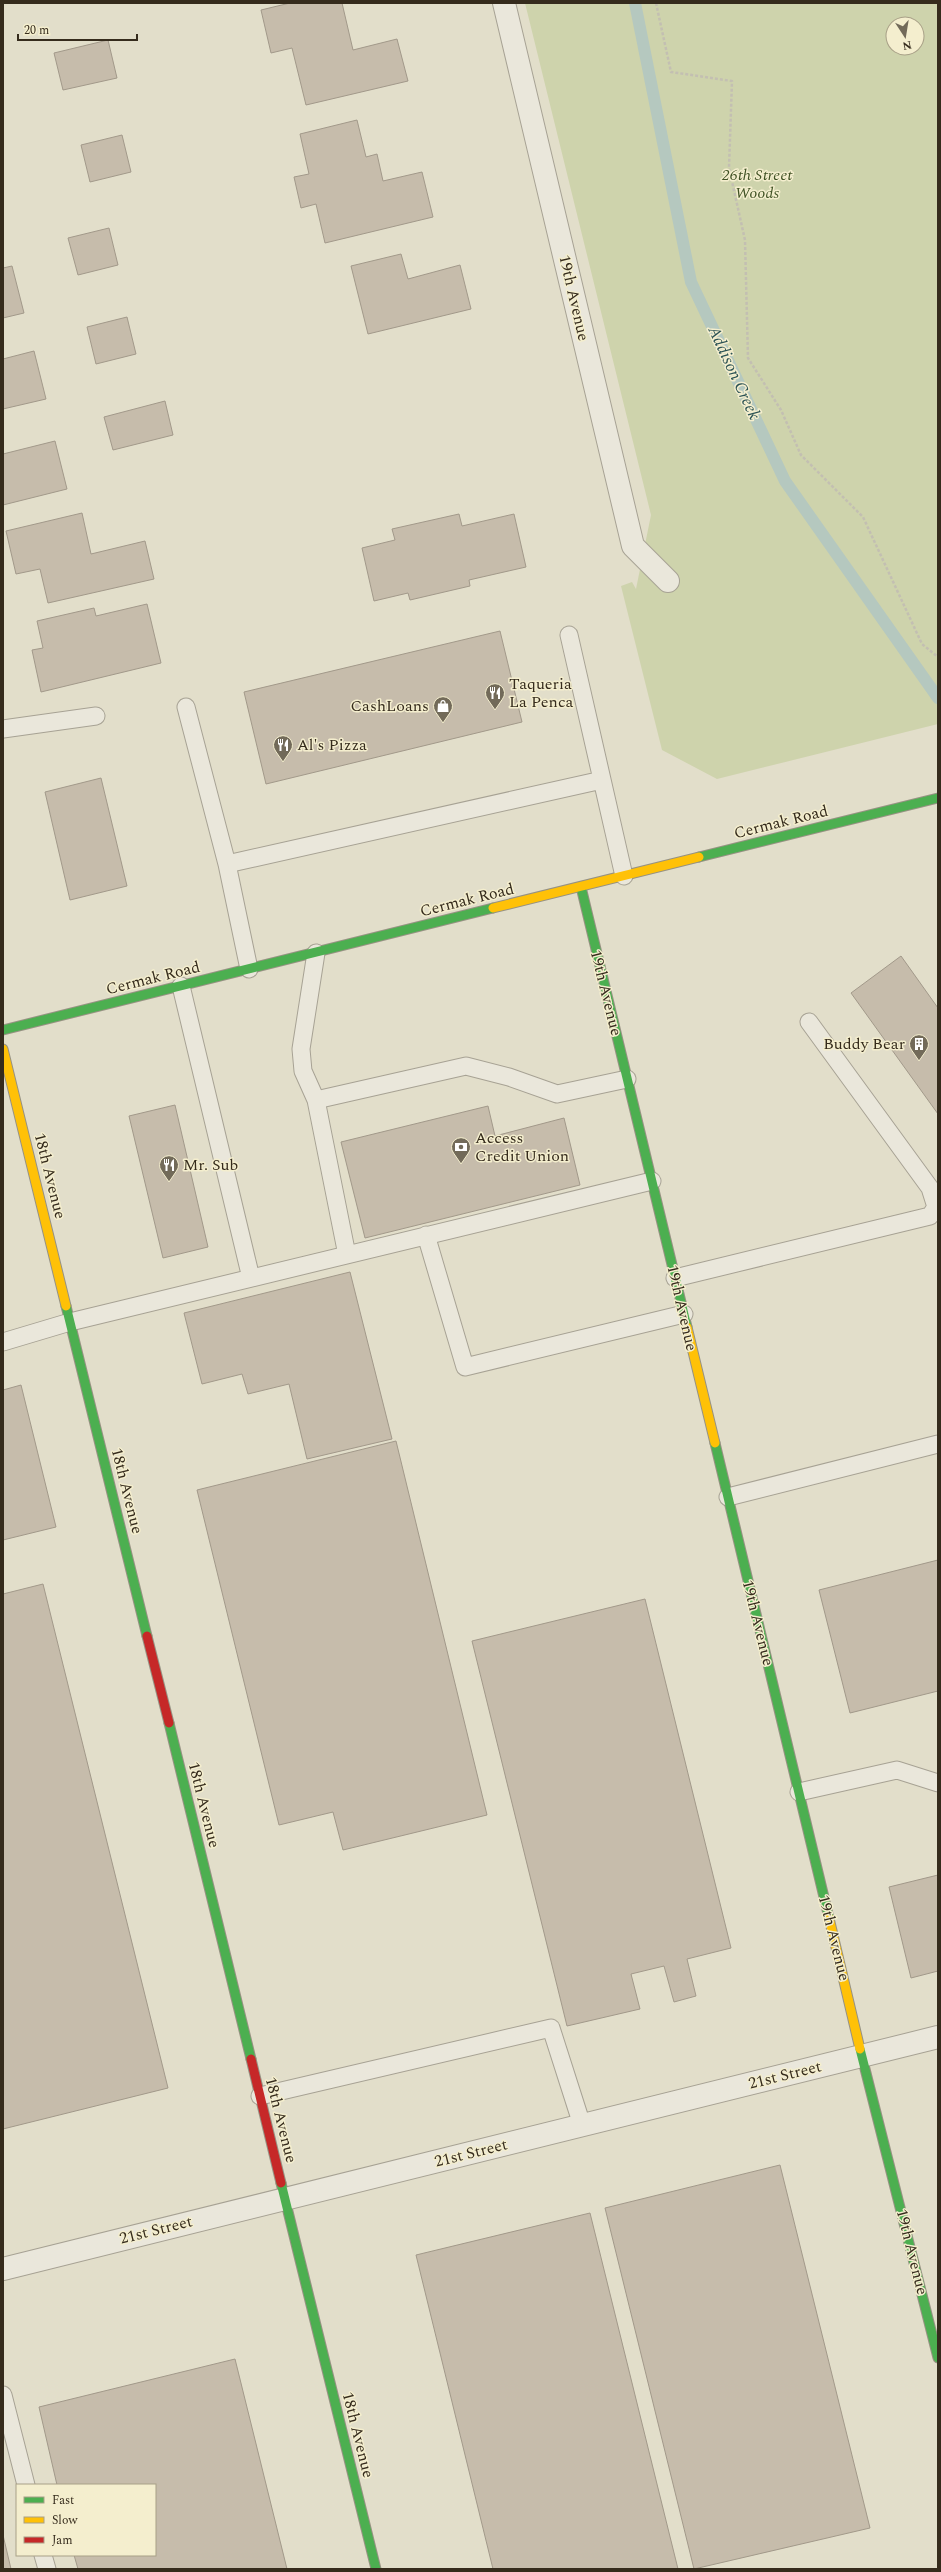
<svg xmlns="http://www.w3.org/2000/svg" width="941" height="2572" font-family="Spectral,serif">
<rect width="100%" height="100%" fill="#e2deca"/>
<path fill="#ced3ac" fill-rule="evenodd" d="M525 3H938V724L717 779 662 750 621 586 632 582 636 589 651 515ZM893 24H917V48H893Z"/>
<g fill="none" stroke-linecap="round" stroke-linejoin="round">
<path stroke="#b5c8bf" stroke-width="12" d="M635 3 691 282 785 481 938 698"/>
</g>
<path fill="#c6bcab" stroke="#a2998a" d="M290 3H342L353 50 397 39 408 81 306 105 292 48 271 53 261 10Z
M108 40 117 78 63 90 54 53Z
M357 120 366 157 377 154 383 181 422 172 433 217 325 243 316 204 301 208 294 177 309 174 300 134Z
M122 135 131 172 90 182 81 145Z
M109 228 118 265 78 275 68 238Z
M401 254 408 279 460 265 471 309 368 334 351 266Z
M12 266 24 313 3 318V268Z
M127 317 136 354 96 364 87 327Z
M34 351 46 399 3 409V359Z
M165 401 173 435 113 450 104 417Z
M55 441 67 489 3 505V454Z
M82 513 91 554 145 541 154 579 48 603 40 569 16 574 6 531Z
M459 514 462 526 514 514 526 567 469 580 470 586 410 600 408 593 374 601 362 548 395 540 392 529Z
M147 604 161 663 41 692 32 650 43 648 37 621 94 608 96 616Z
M500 631 522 722 266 784 244 692Z
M101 778 127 886 70 900 45 792Z
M901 956 938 1008V1114L851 993Z
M175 1105 208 1247 163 1258 129 1116Z
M488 1106 495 1136 564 1118 580 1185 365 1238 341 1142Z
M350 1272 392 1439 307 1459 289 1384 248 1394 242 1374 202 1384 184 1313Z
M21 1385 56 1527 3 1540V1390Z
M396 1441 487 1815 343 1850 333 1812 279 1825 197 1490Z
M938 1560V1691L850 1713 819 1590Z
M43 1584 168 2088 3 2129V1594Z
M645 1599 731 1948 687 1959 696 1996 674 2002 664 1966 631 1974 640 2009 567 2026 472 1641Z
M938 1875V1971L911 1978 889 1887Z
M780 2165 870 2528 694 2569 605 2208Z
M590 2213 678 2569H493L416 2255Z
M235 2359 287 2569H78L74 2555H155V2485H57L39 2407Z
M3 2535 11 2569H3Z"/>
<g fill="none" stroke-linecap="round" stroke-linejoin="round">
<g stroke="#a7a294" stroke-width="19">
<path id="lane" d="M569 635 624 876
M186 707 227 864
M3 729 96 716
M316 953 301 1049 303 1071 316 1100
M249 969 227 864 602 780
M181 986 251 1278
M426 1235 465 1367 684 1314
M347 1255 316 1100 466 1066 509 1077 557 1094 627 1079
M675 1278 930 1216 936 1207 930 1188 809 1022
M3 1342 70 1322 652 1181
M728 1497 938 1444
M799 1792 897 1770 938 1783
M260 2096 551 2028 582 2125
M3 2395 26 2485
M43 2555 47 2569"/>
</g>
<g stroke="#a7a294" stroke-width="24">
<path id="street" d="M504 3 633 546 668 581
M3 2269 938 2037"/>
</g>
<g stroke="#979283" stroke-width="11">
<path id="fast" d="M699 857 938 798
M581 887 687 1327
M3 1030 493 908
M66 1306 147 1636
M715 1443 829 1918
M169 1723 251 2059
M860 2049 938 2358
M281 2183 376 2569"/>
</g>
<g stroke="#979283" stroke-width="11">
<path id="slow" d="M493 908 699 857
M3 1049 66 1306
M687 1327 715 1443
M829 1918 860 2049"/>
</g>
<g stroke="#979283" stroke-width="11">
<path id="jam" d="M147 1636 169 1723
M251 2059 281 2183"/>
</g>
<path stroke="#c3bfb2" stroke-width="2.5" stroke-dasharray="3 2" stroke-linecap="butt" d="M656 3 671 72 732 81 729 168 745 240 748 358 781 410 801 455 863 517 922 644 938 657"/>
<use href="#lane" stroke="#eae7db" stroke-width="17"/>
<use href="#street" stroke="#eae7db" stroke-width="22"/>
<use href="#fast" stroke="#4caf50" stroke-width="9"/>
<use href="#slow" stroke="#ffc107" stroke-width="9"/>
<use href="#jam" stroke="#c62828" stroke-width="9"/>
</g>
<defs>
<g id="restaurant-pin" transform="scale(1)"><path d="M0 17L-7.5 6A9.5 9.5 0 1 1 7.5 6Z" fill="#726a59" stroke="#f4eece"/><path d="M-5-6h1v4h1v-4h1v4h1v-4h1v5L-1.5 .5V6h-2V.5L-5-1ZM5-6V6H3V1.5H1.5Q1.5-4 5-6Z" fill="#fff"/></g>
<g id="shop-pin" transform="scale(1)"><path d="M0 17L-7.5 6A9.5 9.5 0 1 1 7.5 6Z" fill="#726a59" stroke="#f4eece"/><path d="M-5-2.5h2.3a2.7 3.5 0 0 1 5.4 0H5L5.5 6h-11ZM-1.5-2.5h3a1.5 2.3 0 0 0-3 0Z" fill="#fff"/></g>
<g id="building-pin" transform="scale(1)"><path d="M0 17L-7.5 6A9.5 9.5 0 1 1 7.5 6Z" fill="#726a59" stroke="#f4eece"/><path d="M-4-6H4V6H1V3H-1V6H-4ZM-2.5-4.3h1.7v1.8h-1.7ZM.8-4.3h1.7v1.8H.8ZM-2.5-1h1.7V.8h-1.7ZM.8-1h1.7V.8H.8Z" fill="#fff"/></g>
<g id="bank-pin" transform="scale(1)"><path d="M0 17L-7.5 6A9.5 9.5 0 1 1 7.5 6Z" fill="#726a59" stroke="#f4eece"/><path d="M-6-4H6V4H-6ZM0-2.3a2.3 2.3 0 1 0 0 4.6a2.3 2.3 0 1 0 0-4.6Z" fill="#fff"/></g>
</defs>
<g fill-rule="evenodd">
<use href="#restaurant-pin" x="495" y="693"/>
<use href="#shop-pin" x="443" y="706"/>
<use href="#restaurant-pin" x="283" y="745"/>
<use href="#building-pin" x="919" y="1044"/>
<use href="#bank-pin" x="461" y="1147"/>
<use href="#restaurant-pin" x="169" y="1165"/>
</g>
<g text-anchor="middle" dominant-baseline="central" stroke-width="3" stroke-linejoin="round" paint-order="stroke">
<g font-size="16" font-style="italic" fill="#3f5123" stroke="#f4eece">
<text x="757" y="175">26th Street<tspan x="757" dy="18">Woods</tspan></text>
</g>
<g font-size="16" fill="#352b1c" stroke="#f4eece">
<text transform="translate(574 298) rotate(77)">19th Avenue</text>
<text transform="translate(781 822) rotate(-14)">Cermak Road</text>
<text transform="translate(467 900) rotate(-14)">Cermak Road</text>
<text transform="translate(153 978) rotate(-14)">Cermak Road</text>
<text transform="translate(606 993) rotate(76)">19th Avenue</text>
<text transform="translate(50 1176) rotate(76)">18th Avenue</text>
<text transform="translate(682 1308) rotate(77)">19th Avenue</text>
<text transform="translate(127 1491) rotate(76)">18th Avenue</text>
<text transform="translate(758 1623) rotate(76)">19th Avenue</text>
<text transform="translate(204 1805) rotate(76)">18th Avenue</text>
<text transform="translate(834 1938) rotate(76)">19th Avenue</text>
<text transform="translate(785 2075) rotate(-14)">21st Street</text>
<text transform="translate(281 2120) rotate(76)">18th Avenue</text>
<text transform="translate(471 2153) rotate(-14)">21st Street</text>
<text transform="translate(156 2230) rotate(-14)">21st Street</text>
<text transform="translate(912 2252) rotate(76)">19th Avenue</text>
<text transform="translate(358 2435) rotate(76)">18th Avenue</text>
</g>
<g font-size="16" fill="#352b1c" stroke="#f4eece" text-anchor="start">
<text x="509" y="684">Taqueria<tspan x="509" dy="18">La Penca</tspan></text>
<text x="429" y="706" text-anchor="end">CashLoans</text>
<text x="297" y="745">Al's Pizza</text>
<text x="905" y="1044" text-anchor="end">Buddy Bear</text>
<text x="475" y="1138">Access<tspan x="475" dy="18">Credit Union</tspan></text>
<text x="183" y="1165">Mr. Sub</text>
</g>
<g font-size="17" font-style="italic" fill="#2b5254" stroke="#f4eece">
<text transform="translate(734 373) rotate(65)">Addison Creek</text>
</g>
</g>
<rect width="941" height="2572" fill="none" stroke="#352b1c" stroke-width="8"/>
<rect x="16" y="2484" width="140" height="72" fill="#f4eece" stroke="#a8a087"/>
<rect x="24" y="2497" width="20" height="6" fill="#4caf50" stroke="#a8a087"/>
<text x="52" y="2504" font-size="12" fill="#352b1c">Fast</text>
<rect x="24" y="2517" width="20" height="6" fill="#ffc107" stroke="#a8a087"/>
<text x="52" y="2524" font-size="12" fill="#352b1c">Slow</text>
<rect x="24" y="2537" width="20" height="6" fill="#c62828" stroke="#a8a087"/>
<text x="52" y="2544" font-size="12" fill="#352b1c">Jam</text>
<g transform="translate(905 36) rotate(168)"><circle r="19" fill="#f4eece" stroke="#a8a087"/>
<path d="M0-3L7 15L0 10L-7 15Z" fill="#726a59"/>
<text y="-6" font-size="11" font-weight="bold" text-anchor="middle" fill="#352b1c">N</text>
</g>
<path d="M18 34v6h119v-6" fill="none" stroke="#352b1c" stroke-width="2"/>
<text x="24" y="34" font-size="12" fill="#352b1c" stroke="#f4eece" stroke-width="3" paint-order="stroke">20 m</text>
</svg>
